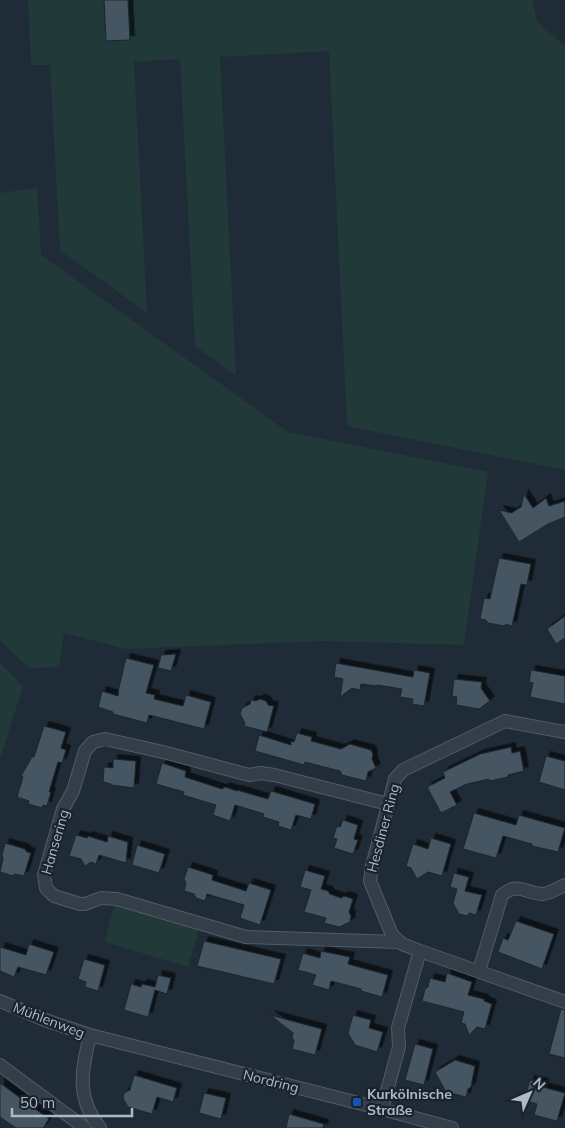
<svg xmlns="http://www.w3.org/2000/svg" width="565" height="1128" font-family="Mulish,sans-serif">
<defs>
<filter id="shadow"><feDropShadow dx="4.5" dy="-4.5" stdDeviation="0" flood-color="#0009"/></filter>
</defs>
<rect width="100%" height="100%" fill="#1f2c38"/>
<path fill="#213939" d="M28 0H532L537 21 559 41 565 45V470L347 426 329 51 220 57 236 376 195 346 180 59 134 62 147 313 60 250 50 65H31Z
M37 188 41 255 288 432 488 472 464 645 323 641 125 649 64 633 59 667 29 668 0 640V193Z
M0 663 23 686 0 759Z
M114 905 199 929 188 967 105 942Z"/>
<path fill="#455462" stroke="#1a252f" filter="url(#shadow)" d="M104 0H128L130 40 106 41Z
M524 494 533 508 546 498 549 506 565 501V517L548 524 519 542 499 510 512 513 516 510 521 507Z
M499 558 531 564 527 585 521 584 512 626 506 624 504 626 488 623 486 620 480 619 484 598 490 599Z
M565 616V638L556 644 547 629Z
M176 654 171 671 158 668 161 655Z
M126 658 154 665 146 693 155 695 154 699 183 706 186 695 211 702 204 729 149 715 147 723 113 714V712L98 707 102 691 118 696 119 687Z
M336 663 413 677 414 670 430 673 424 706 412 704 413 699 400 697 402 689 377 685V686L361 684 360 690 352 688 340 697 343 679 334 677Z
M531 670 565 676V704L530 697 533 683 529 682Z
M454 679 482 682 481 688 490 701 479 709 456 705 457 697 452 696Z
M260 699 266 701 268 705 274 706 267 732 244 726 245 723 240 714 242 708 250 704 251 700 256 701Z
M44 726 66 732 61 748 66 750 62 763 58 762 49 792H51L47 806 43 805 42 808 28 804 29 801 17 797 23 777 21 776 32 757H34Z
M297 733 312 737 311 741 341 749 350 744 371 750 373 754 372 759 376 768 368 772 366 781 342 775 340 771 305 762 304 765 255 751 259 735 291 745V741L294 742Z
M511 747 512 753 520 751 524 771 508 775V777L490 781 489 779 467 784 450 792 457 805 441 813 427 787 445 778 443 772 480 754Z
M546 756 565 761V790L539 782Z
M113 759 136 761 134 788 111 785V784L103 782 104 767 113 768Z
M162 763 186 771 185 777 222 789 225 787 237 791V790L268 799 271 791 315 804 311 819 296 815 291 830 278 826 279 822 263 817 264 814 235 805 230 821 213 815 216 805 183 795 184 792 156 784Z
M474 813 516 825 519 815 565 828 558 852 532 846V844L503 836 496 858 463 849Z
M343 820 358 825 354 839 358 840 353 854 334 848 337 839 333 838 337 826 340 827Z
M76 835 87 838 88 836 107 842 108 836 128 842 126 863 99 855 96 864 91 862 85 866 81 859 69 856Z
M431 838 451 844 442 876 428 872 417 879 411 868 406 866 413 844 428 849Z
M5 843 25 849 27 852 31 853 24 876 14 874 13 876 0 872 3 859 2 855Z
M137 845 165 854 159 873 132 865Z
M188 867 213 875 212 880 246 891 249 883 271 890 260 925 240 918 244 905 207 894 205 901 196 898 194 894 184 891 186 883 184 879Z
M305 870 325 876 321 889 328 891 330 894 341 898 344 896 353 899 349 912 351 916 350 922 339 927 324 923 326 918 304 912 311 890 300 887Z
M454 873 469 877 465 891 482 895 476 915 469 913 468 916 459 914 453 903 457 889 450 887Z
M516 921 554 934 542 969 498 952 503 938 508 940Z
M204 941 281 959 274 984 197 966Z
M29 944 54 952 46 975 18 967 14 977 0 971V947L26 955Z
M321 951 350 957 348 964 388 975 382 997 361 991V989L331 981 329 990 312 985 316 975 298 970 303 953 320 958Z
M84 959 105 965 98 991 85 987 86 982 78 979Z
M447 973 472 982 468 995 484 999V1001L492 1004 485 1029 477 1027 469 1035 465 1024 461 1023 464 1012 422 1001 425 989 428 987 430 978 445 982Z
M158 975 171 978 167 994 155 990 148 1017 124 1010 131 984 141 987 142 984 155 987Z
M561 1009 565 1010V1058L549 1054Z
M270 1015 322 1029 315 1055 292 1049 294 1041 292 1037 293 1033Z
M353 1015 371 1020 369 1028 383 1032 377 1052 355 1045 348 1033Z
M415 1044 433 1049 424 1085 405 1080Z
M455 1060 475 1066 471 1087 468 1089 466 1097 446 1092 435 1072Z
M134 1075 177 1088 173 1102 157 1097 152 1114 128 1107 123 1098 124 1093 130 1090Z
M530 1080 544 1083 543 1087 565 1093 557 1121 534 1115 537 1104 524 1100Z
M0 1083 49 1119 43 1128H16L0 1117Z
M204 1093 226 1098 221 1119 199 1113Z
M289 1114 324 1124 323 1128H286Z"/>
<g fill="none" stroke-linecap="round" stroke-linejoin="round">
<g stroke="#505c66" stroke-width="14">
<path id="street" d="M565 732 505 721 403 770 395 779 372 866 370 881 392 935 402 944 420 951 565 1002
M388 804 274 775 261 773 249 775 163 752 105 739 93 742 85 751 73 791 63 809 44 875 46 888 54 896 80 904H85L101 898 117 899 246 937 398 942
M479 971 502 895C518 881 526 894 543 894 551 893 558 888 565 885
M0 1001 45 1020 90 1035 382 1109 452 1128
M90 1035C82 1070 75 1097 100 1128
M0 1065 85 1128
M382 1109 399 1047 398 1028 420 951"/>
</g>
<use href="#street" stroke="#333e48" stroke-width="12"/>
</g>
<rect fill="#1a4fb4" stroke="#18232d" stroke-width="2" x="352" y="1097" width="10" height="10" rx="2.5"/>
<g text-anchor="middle" dominant-baseline="central" stroke-width="4.5" stroke-linejoin="round" paint-order="stroke">
<g font-size="14" fill="#adb9c5" stroke="#18232d">
<text transform="translate(383 828) rotate(-75)">Hesdiner Ring</text>
<text transform="translate(55 842) rotate(-74)">Hansering</text>
<text transform="translate(49 1020) rotate(21)">Mühlenweg</text>
<text transform="translate(271 1081) rotate(14)">Nordring</text>
</g>
<g font-size="14" font-weight="bold" fill="#adb9c5" stroke="#18232d" text-anchor="start">
<text x="367" y="1094">Kurkölnische<tspan x="367" dy="16">Straße</tspan></text>
</g>
</g>
<g transform="translate(530 1093) rotate(45)" stroke="#18232d" stroke-width="4" paint-order="stroke">
<path d="M0-4L9 19L0 12L-9 19Z" fill="#adb9c5"/>
<text y="-8" font-size="14" font-weight="bold" text-anchor="middle" fill="#adb9c5">N</text>
</g>
<path d="M12 1108v8h120v-8" fill="none" stroke="#adb9c5" stroke-width="2.5"/>
<text x="20" y="1108" font-size="15" fill="#adb9c5" stroke="#18232d" stroke-width="4" paint-order="stroke">50 m</text>
</svg>
